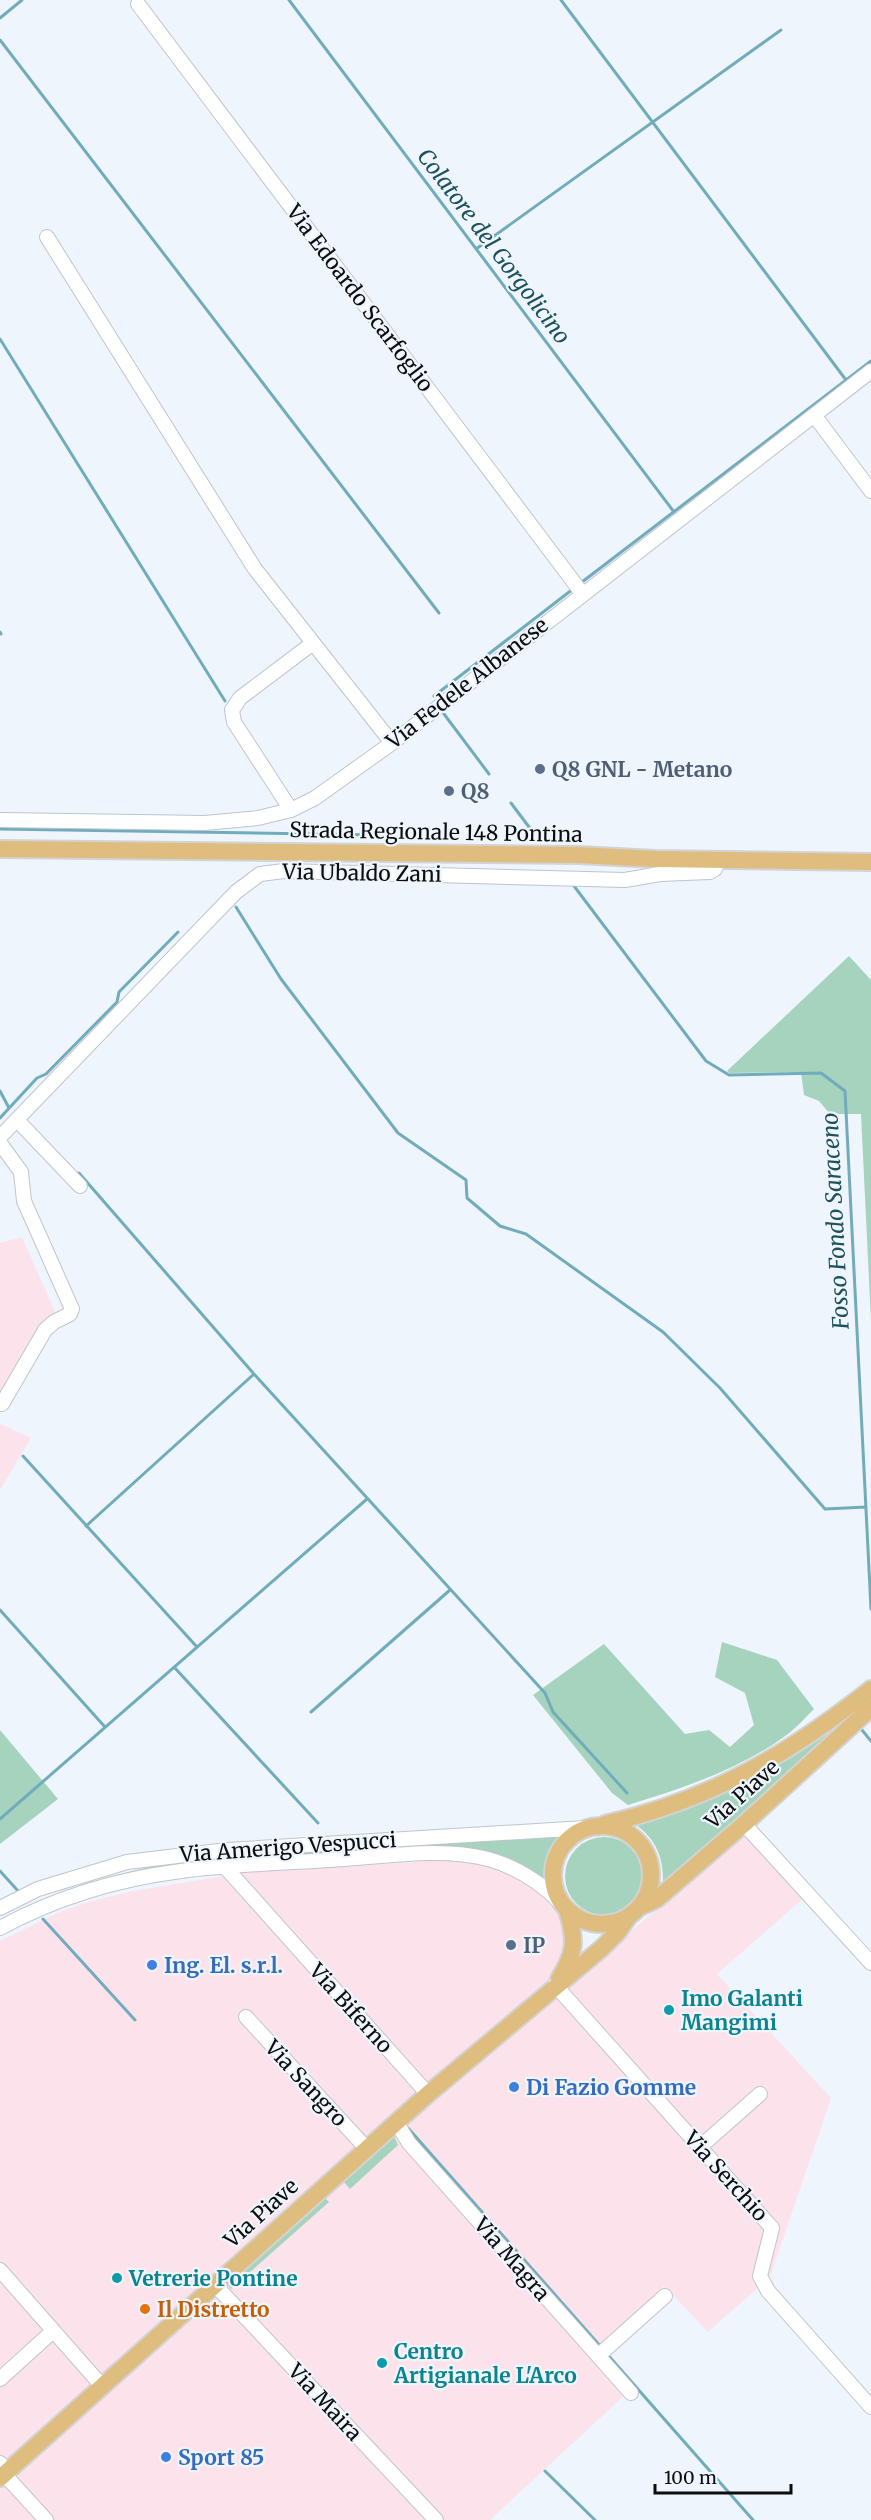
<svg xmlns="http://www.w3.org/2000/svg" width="871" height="2520" font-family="Merriweather,serif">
<rect width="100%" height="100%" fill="#eff5fc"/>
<path fill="#fce3eb" d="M22 1237 56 1314 0 1400V1243Z
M0 1424 31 1438 0 1490Z
M747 1831 805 1897 717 1974 831 2098 770 2277 708 2332 664 2286 590 2354 626 2394 490 2520H0V1941L62 1911 95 1900 133 1891 241 1873 462 1859 488 1866 520 1879 533 1887 556 1910 563 1922 567 1936 569 1985Z"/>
<path fill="#a5d3bd" d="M849 956 871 980V1321L861 1114H830L819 1101 804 1095 801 1072 729 1073 727 1071Z
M722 1642 777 1660 814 1709C806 1717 797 1727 788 1734 741 1769 683 1788 628 1805L612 1793 533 1695 604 1644 685 1734 709 1730 730 1747 754 1725 745 1693 715 1677Z
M871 1699V1703L663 1888C664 1859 658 1841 635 1824 722 1798 803 1760 871 1699Z
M0 1730 58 1799 0 1844Z
M559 1836 547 1857 545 1880 501 1856 468 1848 322 1855 191 1865 0 1921C47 1896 97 1878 150 1867 209 1855 271 1855 331 1851 407 1846 483 1840 559 1836Z
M565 1876a39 39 0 1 1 78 0a39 39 0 1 1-78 0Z
M393 2134 398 2145 350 2189 342 2180Z
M325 2198 329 2202 231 2289 227 2284Z"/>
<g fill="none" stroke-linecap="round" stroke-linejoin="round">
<path stroke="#70acbb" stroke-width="3" d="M289 0 674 512
M561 0 846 380
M0 18 22 0
M0 40 439 613
M476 249 781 30
M0 339 225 701
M582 582 871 361
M0 632 1 634
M434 696 573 589
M444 714 489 774
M511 803 532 831
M0 829 374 835
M574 886 706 1061 729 1075 821 1073 845 1091 871 1609
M236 907 281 979 398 1133 466 1180 467 1198 500 1226 526 1234 663 1332 720 1388 825 1509 866 1507
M0 1091 9 1108
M0 1118 37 1078 46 1074 117 1002 119 992 178 932
M79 1173 254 1374 545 1693 553 1712 627 1793
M23 1456 197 1647
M86 1526 254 1374
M0 1610 105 1727
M174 1667 318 1823
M311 1712 450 1590
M862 1730 871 1741
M0 1819 367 1499
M0 1871 19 1892
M43 1919 135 2020
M408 2128 601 2347
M607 2354 753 2520
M545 2471 595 2520"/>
<g stroke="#bfc5cc" stroke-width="16">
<path id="minor" d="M138 4 582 593
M47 237 255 569 392 743
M814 415 871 491
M291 810 234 722 232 710 240 698 313 643
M0 820 205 823 258 818 291 810 315 798 392 743 871 371
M17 1120 80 1186
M0 1137 236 892 260 874 284 871 625 880 660 874 710 872 715 869 718 860
M0 1143 21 1172 24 1201 72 1309 70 1314 54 1322 45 1330 2 1404
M744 1824 871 1963
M226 1868 428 2094
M0 1908 38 1889 127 1862 227 1850 585 1828
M0 1928C55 1898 119 1879 181 1871 234 1864 290 1863 344 1859 391 1856 442 1847 488 1859 517 1867 540 1882 561 1903
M555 1985 772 2228 760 2276 768 2291 871 2407
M246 2017 367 2149
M396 2122 409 2143 631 2393
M700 2147 760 2094
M0 2270 102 2386
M215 2285 436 2520
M598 2356 665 2296
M0 2379 53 2331
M0 2463 4 2474 46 2520"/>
</g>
<g stroke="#d3d3d4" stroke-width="20">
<path id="major" d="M0 849 579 855 655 859 871 862
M605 1824C710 1800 786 1756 871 1689
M553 1875a49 49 0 1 1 98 0a49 49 0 1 1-98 0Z
M640 1907 657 1899 744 1824 871 1708
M559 1979C576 1952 576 1940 567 1910
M0 2478 428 2094 602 1948 618 1932 629 1916"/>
</g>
<use href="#minor" stroke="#fff" stroke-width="14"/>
<use href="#major" stroke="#debd7f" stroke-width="16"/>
</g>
<g fill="#5c6f8a" stroke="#eff5fc" stroke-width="2">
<circle cx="540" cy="769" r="6"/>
<circle cx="449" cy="791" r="6"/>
<circle cx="511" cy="1945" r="6"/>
</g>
<g fill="#3f7fe0" stroke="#eff5fc" stroke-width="2">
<circle cx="152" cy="1965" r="6"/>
<circle cx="514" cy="2087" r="6"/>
<circle cx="166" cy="2457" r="6"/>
</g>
<g fill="#0f9aa8" stroke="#eff5fc" stroke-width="2">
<circle cx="669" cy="2010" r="6"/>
<circle cx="117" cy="2278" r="6"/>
<circle cx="382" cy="2363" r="6"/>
</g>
<circle fill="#e8710a" stroke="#eff5fc" stroke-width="2" cx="145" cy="2309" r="6"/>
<g text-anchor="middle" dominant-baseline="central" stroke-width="4.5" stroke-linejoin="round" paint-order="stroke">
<g font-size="21" fill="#0b0d0f" stroke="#eff5fc">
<text transform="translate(360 298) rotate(53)">Via Edoardo Scarfoglio</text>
<text transform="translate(467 683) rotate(-38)">Via Fedele Albanese</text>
<text transform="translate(436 832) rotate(1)">Strada Regionale 148 Pontina</text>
<text transform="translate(362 873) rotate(1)">Via Ubaldo Zani</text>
<text transform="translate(742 1794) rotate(-42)">Via Piave</text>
<text transform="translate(288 1847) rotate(-4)">Via Amerigo Vespucci</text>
<text transform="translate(351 2008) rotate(48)">Via Biferno</text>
<text transform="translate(306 2083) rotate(47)">Via Sangro</text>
<text transform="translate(726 2176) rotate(48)">Via Serchio</text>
<text transform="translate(261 2213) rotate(-42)">Via Piave</text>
<text transform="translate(512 2259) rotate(49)">Via Magra</text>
<text transform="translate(325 2402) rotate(47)">Via Maira</text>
</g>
<g font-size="21" font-weight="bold" fill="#4e5e75" stroke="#eff5fc" text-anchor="start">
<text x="552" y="769">Q8 GNL - Metano</text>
<text x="461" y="791">Q8</text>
<text x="523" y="1945">IP</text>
</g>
<g font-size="21" font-weight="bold" fill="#366cbe" stroke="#eff5fc" text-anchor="start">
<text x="164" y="1965">Ing. El. s.r.l.</text>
<text x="526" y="2087">Di Fazio Gomme</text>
<text x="178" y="2457">Sport 85</text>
</g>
<g font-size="21" font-weight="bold" fill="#0d838f" stroke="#eff5fc" text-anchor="start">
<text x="681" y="1998">Imo Galanti<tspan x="681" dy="24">Mangimi</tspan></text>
<text x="129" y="2278">Vetrerie Pontine</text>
<text x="394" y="2351">Centro<tspan x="394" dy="24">Artigianale L'Arco</tspan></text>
</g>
<g font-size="21" font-weight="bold" fill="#c56008" stroke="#eff5fc" text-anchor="start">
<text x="157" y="2309">Il Distretto</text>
</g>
<g font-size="22" font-style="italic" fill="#1d515c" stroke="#eff5fc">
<text transform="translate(494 246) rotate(53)">Colatore del Gorgolicino</text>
<text transform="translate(835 1221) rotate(-93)">Fosso Fondo Saraceno</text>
</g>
</g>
<path d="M655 2484v9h136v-9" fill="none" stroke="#0b0d0f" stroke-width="3"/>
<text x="664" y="2484" font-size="18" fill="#0b0d0f" stroke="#eff5fc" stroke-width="4.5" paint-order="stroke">100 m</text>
</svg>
